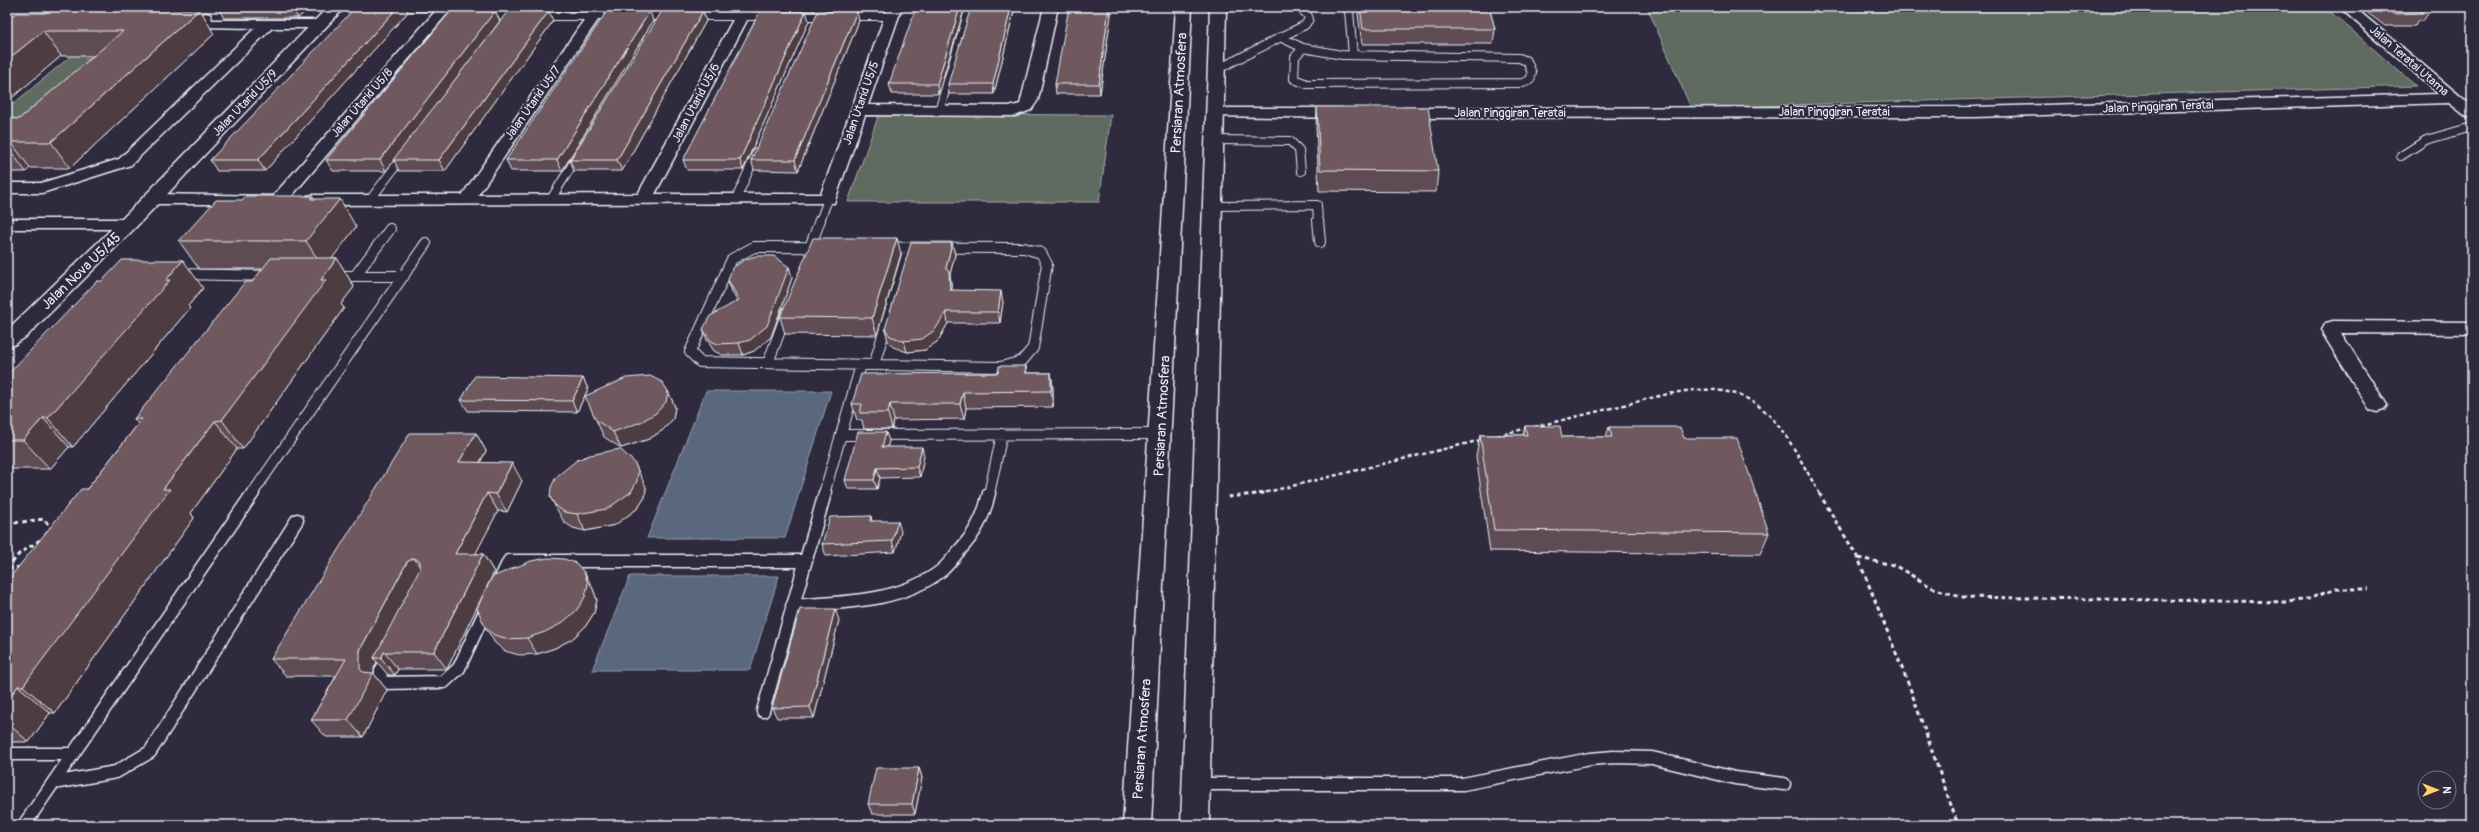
<svg xmlns="http://www.w3.org/2000/svg" width="2479" height="832" font-family="Pangolin,sans-serif">
<rect width="100%" height="100%" fill="#2f2a3d"/>
<filter id="ink" filterUnits="userSpaceOnUse"><feTurbulence type="fractalNoise" baseFrequency=".025" numOctaves="2"/><feDisplacementMap in="SourceGraphic" scale="8" xChannelSelector="R" yChannelSelector="G"/><feConvolveMatrix kernelMatrix="1 2 1 2 8 2 1 2 1" color-interpolation-filters="sRGB"/></filter>
<g filter="url(#ink)">
<path fill="#5e6a60" stroke="#a3aeac" d="M1647 7H2325L2416 86 1691 108Z
M77 51H94L85 59H109L7 145V109Z
M879 114 1111 115 1099 202H848Z"/>
<path fill="#5a677e" stroke="#939eaf" d="M706 391H831L785 538H647Z
M630 576H779L750 670H592Z"/>
<g fill="none" stroke-linecap="round" stroke-linejoin="round">
<g stroke="#e8f1f8" stroke-width="10">
<path id="service-far2" d="M410 7H445
M1345 7 1349 11 1353 55
M484 16H518
M538 16H616
M638 16H672
M692 16H770
M794 16H828
M846 16H892
M1280 37 1303 48
M1303 48 1342 55 1519 58 1527 61 1532 73 1530 80 1523 83 1307 84 1294 79 1295 57Z
M1216 70 1305 25 1309 19 1307 14 1298 7
M939 111 970 7
M1215 140 1290 141 1299 150 1301 171
M2401 156 2426 140 2472 127
M551 199 579 154
M736 199 757 152
M370 200 404 155
M1213 206 1317 205 1318 221
M820 221 828 199"/>
</g>
<g stroke="#e8f1f8" stroke-width="12">
<path id="service-far1" d="M1318 220 1320 242
M754 247 1024 248 1041 253 1047 264 1033 348 1022 361 1001 367 700 362 690 352 732 259Z
M809 250 820 220
M180 274 272 276
M336 276H404
M355 276 390 229
M768 363 787 312
M874 365 909 248
M841 435 1161 434
M252 494 426 243
M824 494 861 365
M989 494 1002 434"/>
</g>
<g stroke="#e8f1f8" stroke-width="15">
<path id="service" d="M498 584 509 561H805
M792 606C841 602 901 603 942 570 948 565 953 558 958 552 975 534 984 517 989 493
M388 656 381 671 380 683 444 682 459 668 487 607
M763 711 825 493
M7 754H73
M53 783 116 772 150 752 297 520
M1197 784H1463L1590 759 1614 757 1652 758 1735 778 1784 784
M24 825 253 493"/>
</g>
<g stroke="#e8f1f8" stroke-width="3">
<path id="minor" d="M7 7H15L7 12Z
M439 7H453L285 204H152L146 203 144 199 146 195 152 194 273 196Z
M593 7H607L478 195 638 194 740 7H754L655 194H821L888 7H902L868 105 1013 106 1020 104 1044 7H1058L1038 100 1031 110 1015 116 865 115 834 203 313 205 307 204 305 200 307 196 313 195H462Z
M2339 7H2354L2472 106V119L2467 117 2449 103 1975 117 1403 118 1395 113 1403 108 1975 107 2439 94Z
M205 13 210 14 212 20H321L328 24 321 28H272L131 165 42 193H7V183H41L119 159 255 28 199 27 197 24 198 17Z
M1215 108H1343L1351 113 1343 118 1210 116 1207 113Z
M7 219H128L134 220 137 224 134 228 128 229H7Z
M2333 321 2472 322V334L2341 333 2387 405 2384 410 2377 412 2370 410 2323 334 2322 330 2326 323Z"/>
</g>
<g stroke="#e8f1f8" stroke-width="3">
<path id="tertiary" d="M328 7H345L135 228 27 336 14 345 7 347V330L121 220Z
M1176 7H1192L1151 825H1123Z
M1210 7H1226L1209 825H1181Z"/>
</g>
<path stroke="#e8f1f8" stroke-width="2.5" stroke-dasharray="4 3" stroke-linecap="butt" d="M1534 427C1563 420 1591 413 1620 406 1668 394 1726 373 1767 413 1789 434 1804 468 1820 494
M1497 436 1527 428
M1259 494 1481 440"/>
<path stroke="#e8f1f8" stroke-width="3" stroke-dasharray="4.5 3.5" stroke-linecap="butt" d="M1819 493 1858 558 1910 688 1958 825
M1228 497 1265 493
M7 520 14 523 44 519 52 530
M1858 558 1894 565 1933 588 1961 597 2288 602 2308 599 2336 589H2369
M7 569 19 554 40 540
M8 569 21 567"/>
<use href="#service-far2" stroke="#2f2a3d" stroke-width="8"/>
<use href="#service-far1" stroke="#2f2a3d" stroke-width="10"/>
<use href="#service" stroke="#2f2a3d" stroke-width="12"/>
<use href="#minor" fill="#2f2a3d" fill-rule="evenodd"/>
<use href="#tertiary" fill="#2f2a3d" fill-rule="evenodd"/>
</g>
<path fill="#5f4c52" stroke="#e8f1f8" d="M78 7H177L175 9 214 34 70 168H30L26 172H7V118L19 119 94 56H61L7 102 45 13 76 9Z
M217 7H310L298 18H224Z
M463 7H512L508 11H465Z
M519 7H564L561 11H521Z
M616 7H663L660 11H618Z
M671 7H714L712 11H672Z
M767 7H817L814 11H768Z
M824 7H865L864 11H825Z
M965 7 938 94H892L889 84Z
M1015 7 994 94H949L948 84Z
M1112 7 1100 94H1056L1055 84Z
M1359 7H1489L1495 29 1493 44H1362L1358 14Z
M2360 7H2430L2432 8 2423 21H2418L2415 26H2385Z
M703 11 706 21 622 171H574L570 160Z
M408 12 265 171H217L210 160Z
M500 21 447 91 553 21 445 171H399L394 160 386 171H333L326 160Z
M653 21 562 171H511L506 160Z
M809 21 743 170H687L683 160Z
M859 21 798 171 754 170 751 160Z
M1317 107 1438 171 1436 192 1319 191 1316 127Z
M315 199 356 227 332 258H337L354 287 341 304 344 308 243 449H237L191 513 194 518 55 713H50L29 742H7V581L87 489 138 424 134 419 252 282 263 269H199L179 241Z
M952 243 955 255 950 274 951 283 952 290 1003 302 1000 323H948L938 341 925 350 907 352 893 347 888 341 885 329Z
M901 254 877 335 785 334 780 317Z
M789 267 792 278 771 337 754 351 743 355H722L714 351 707 340 703 329 737 301 732 292 728 280Z
M203 288 188 306 190 308 73 447H69L50 469H7V375Z
M1026 366 1027 373H1051L1053 389V407L966 408 964 419 894 420 892 429H864L862 420H857L852 404 998 373Z
M583 378 588 389 577 412 468 411 461 400Z
M668 391 675 407 673 419 663 430 649 439 621 448 604 437 596 420Z
M1525 426 1562 437H1606L1609 427 1684 438 1769 533 1760 554 1490 551 1476 456 1480 435H1523Z
M476 433 486 451 480 463 522 481 507 512 498 511 475 554H483L494 572 492 577 584 572 593 589 597 600 594 613 585 627 572 639 555 648 537 654 519 655 505 651 495 643 485 627 490 580 447 669H398L395 675H388L377 662 374 668V674L387 690 363 737H326L311 720 336 676H286L271 659Z
M889 441 887 447 924 456 920 477 880 478 877 489H848L845 480Z
M646 487 645 497 638 508 615 525 585 531 573 528 564 522 550 497Z
M871 516 872 521 901 532 895 552 826 556 822 544Z
M839 620 814 718H777L772 708Z
M919 768 922 778 915 814H872L868 804Z"/>
<path fill="#4e3e42" stroke="#e8f1f8" d="M133 7H149L159 23 131 9Z
M169 7H177L171 12Z
M292 7H310L298 18Z
M398 7H406L408 12 265 171 258 160Z
M506 7H512L508 11Z
M559 7H564L561 11Z
M658 7H663L660 11Z
M711 7H714L712 11Z
M813 7H817L814 11Z
M960 7H965L938 94 937 84Z
M1011 7H1015L994 94 993 84Z
M1109 7H1112L1100 94 1099 84Z
M200 9 214 34 70 168 51 142Z
M495 11 500 21 394 160H393H394L386 171 380 160Z
M549 11 553 21 445 171 439 160Z
M650 11 653 21 562 171 557 160Z
M703 11 706 21 622 171 617 160Z
M806 11 809 21 743 170 740 160Z
M857 11 859 21 798 171 795 160Z
M43 31 61 56 7 102V60Z
M11 142 30 168 26 172 7 146V145Z
M313 196 325 217 340 199 356 227 324 269 306 241 311 199Z
M897 238 901 254 877 335 872 318Z
M952 243 955 255 950 274 951 283 952 301 946 268Z
M337 258 354 287 341 304 344 308 243 449 222 420 321 280Z
M183 260 203 288 188 306 190 308 73 447 48 418Z
M789 267 792 278 771 337 754 351 743 355 739 343Z
M1001 291 1003 302 1000 323 998 312Z
M946 312 948 323 938 341 925 350 907 352 904 341Z
M1051 373 1053 389V407L1051 391Z
M583 378 588 389 577 412 572 401Z
M668 391 675 407 673 419 663 430 649 439 621 448 613 432Z
M963 392 966 408 964 419 960 404Z
M890 404 894 420 892 429 888 413Z
M43 418 69 447 50 469 23 440Z
M215 421 237 449 191 513 194 518 55 713 23 686 163 489Z
M886 432 889 441 885 457 882 447Z
M476 433 486 451 470 480 459 462Z
M922 447 924 456 920 477 917 467Z
M634 462 646 487 645 497 638 508 615 525 585 531 577 514Z
M512 463 522 481 507 512 496 494Z
M877 468 880 478 877 489 874 480Z
M487 493 498 511 466 572 455 554Z
M898 521 901 532 895 552 892 541Z
M483 554 494 572 447 669 434 652Z
M414 558 426 576 374 658 377 662 374 668V674L387 690 363 737 348 720 360 650 407 562Z
M584 572 593 589 597 600 594 613 585 627 572 639 555 648 537 654 527 638Z
M835 609 839 620 814 718 810 707Z
M384 652 398 669 395 675 381 658Z
M18 686 50 713 29 742 7 723V701Z
M919 768 922 778 915 814 912 804Z"/>
<path fill="#6f585f" stroke="#e8f1f8" d="M78 7H133L131 9H200L51 142H11L7 145V118L19 119 123 31H43L7 60V19L16 13H45L50 9H76Z
M356 7H398L258 160H210Z
M916 7H960L937 84H889Z
M971 7H1011L993 84H948Z
M1069 7H1109L1099 84H1055Z
M1360 7H1489L1495 29H1363Z
M2385 7H2430L2432 8H2417L2423 13 2393 14Z
M451 11H495L380 160H326Z
M508 11H549L439 160H393Z
M607 11H650L557 160H506Z
M662 11H703L617 160H570Z
M760 11H806L740 160H683Z
M818 11H857L795 160H751Z
M1317 107H1428L1438 171 1320 170Z
M246 196H313L311 199H340L306 241H179L216 200H242Z
M813 238H897L872 318 780 317Z
M911 243H952L946 268 949 272 950 290 1001 291 998 312H946L935 330 922 339 904 341 890 336 885 329Z
M756 256H774L789 267 767 326 750 340 739 343 717 344 710 340 703 329 710 316 739 300 728 280 732 268 746 259Z
M271 258H337L321 280H326L222 420 215 421 163 489H170L23 686H18L7 701V581L81 489H87L142 419H134L245 282H252Z
M122 260H183L166 280H170L48 418H43L23 440H7V375L97 281H102Z
M999 366H1026L1025 373H1051V391L963 392 960 404H890L888 413H860L862 404H852L861 374 998 373Z
M475 376 583 378 572 401 461 400Z
M650 376 662 382 668 391 666 402 656 413 641 422 613 432 596 420 585 396 626 378Z
M1525 426H1560L1562 437H1612L1609 427H1680L1684 438H1737L1769 533 1494 530 1480 435H1527Z
M858 432H886L882 447H922L917 467 877 468 874 480H845Z
M410 433H476L459 462 512 463 496 494 487 493 455 554H483L434 652H384L381 658H374L420 569V561L414 558 407 562 360 650V669L363 672 373 673 348 720H311L346 659H271Z
M620 449 634 462 638 471 637 481 631 492 607 509 577 514 564 512 555 505 550 497 551 487 556 477 577 460 590 455Z
M871 516 870 521H898L892 541 822 544 830 517Z
M548 558 564 559 576 563 584 572 588 584 585 597 576 611 562 623 545 632 527 638 509 639 494 635 485 627 477 608 492 577 531 561Z
M800 609H835L810 707 772 708Z
M876 768H919L912 804H868Z"/>
</g>
<g text-anchor="middle" dominant-baseline="central" stroke-width="4" stroke-linejoin="round" paint-order="stroke">
<g font-size="12" fill="#e8f1f8" stroke="#2f2a3d">
<text transform="translate(2409 61) rotate(41)">Jalan Teratai Utama</text>
<text transform="translate(245 103) rotate(-46)">Jalan Utarid U5/9</text>
<text transform="translate(362 103) rotate(-49)">Jalan Utarid U5/8</text>
<text transform="translate(533 103) rotate(-55)">Jalan Utarid U5/7</text>
<text transform="translate(696 103) rotate(-62)">Jalan Utarid U5/6</text>
<text transform="translate(861 103) rotate(-71)">Jalan Utarid U5/5</text>
<text transform="translate(2158 107) rotate(-2)">Jalan Pinggiran Teratai</text>
<text x="1834" y="112">Jalan Pinggiran Teratai</text>
<text x="1510" y="113">Jalan Pinggiran Teratai</text>
</g>
<g font-size="14" fill="#e8f1f8" stroke="#2f2a3d">
<text transform="translate(1179 93) rotate(-87)">Persiaran Atmosfera</text>
<text transform="translate(81 271) rotate(-44)">Jalan Nova U5/45</text>
<text transform="translate(1162 416) rotate(-87)">Persiaran Atmosfera</text>
<text transform="translate(1142 739) rotate(-86)">Persiaran Atmosfera</text>
</g>
</g>
<rect width="2479" height="832" fill="none" stroke="#2f2a3d" stroke-width="24"/>
<rect x="12" y="12" width="2455" height="808" fill="none" stroke="#e8f1f8" stroke-width="1.5" filter="url(#ink)"/>
<g transform="translate(2437 790) rotate(90)"><circle r="19" fill="#2f2a3d" stroke="#797a88"/>
<path d="M0-3L7 15L0 10L-7 15Z" fill="#ffd166"/>
<text y="-6" font-size="11" font-weight="bold" text-anchor="middle" fill="#e8f1f8">N</text>
</g>
</svg>
